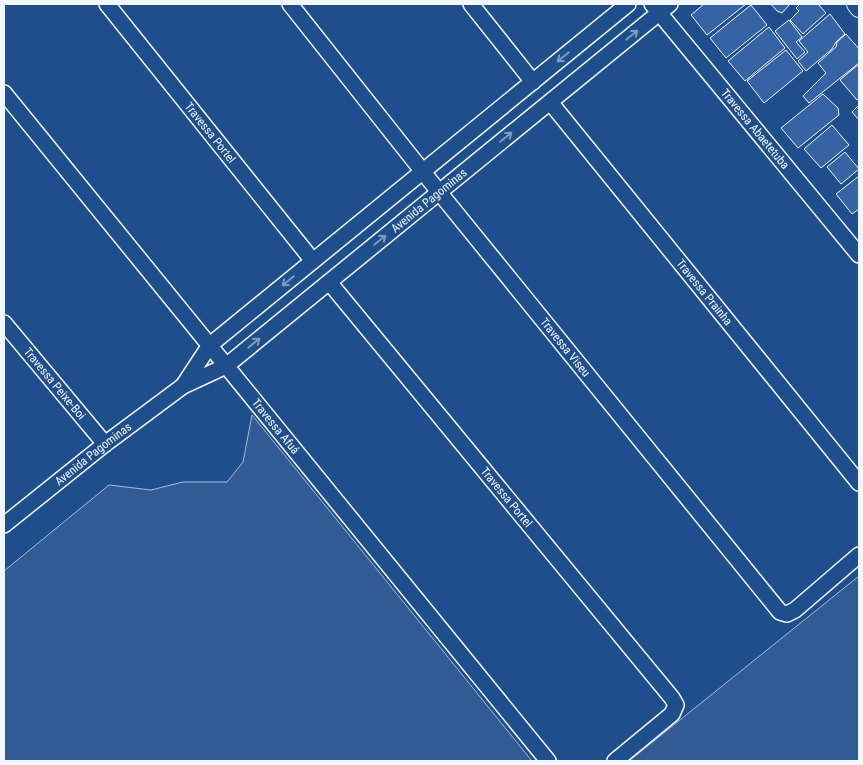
<svg xmlns="http://www.w3.org/2000/svg" width="863" height="765" font-family="'Roboto Condensed',sans-serif">
<rect width="100%" height="100%" fill="#1f4e8c"/>
<path fill="#305b95" stroke="#a8bbd7" d="M252 415 532 761H4V571L109 485 151 490 183 482H227L243 462Z
M859 576V761H629Z"/>
<path fill="#3563a3" stroke="#f2f6ff" d="M704 4H746L707 35 691 15Z
M771 4H790L782 13 777 11Z
M800 4H818L826 13 803 34 790 20 799 11 796 8Z
M751 5 767 25 726 58 710 38Z
M830 14 845 34 836 42 832 49 806 71 798 61 808 52 799 41Z
M789 20 802 37 796 42 805 52 797 59 775 31Z
M769 27 785 48 745 81 728 61Z
M846 34 859 49V63L809 103 803 96 826 73 818 63 836 47 837 42Z
M786 50 803 71 764 103 747 81Z
M859 64V99L857 100 840 80Z
M823 94 838 108 839 115 798 148 781 128Z
M859 105V120L852 112Z
M832 125 849 145 821 168 804 149Z
M845 152 859 169 841 184 827 167Z
M859 176V209L852 214 836 194Z"/>
<g fill="none" stroke-linecap="round" stroke-linejoin="round">
<g stroke="#f2f6ff" stroke-width="18">
<g id="minor">
<path id="s1" d="M107 4 313 261"/>
<path id="s2" d="M290 4 439 192 780 612 787 614 795 610 859 555"/>
<path d="M471 4 533 82"/>
<path id="s3" d="M652 4 859 255"/>
<path id="s4" d="M4 93 548 761"/>
<path id="s5" d="M550 102 859 483"/>
<path id="s6" d="M329 282 672 698 676 705 672 714 615 761"/>
<path id="s7" d="M4 323 105 444"/>
<path d="M183 386 210 345 628 4"/>
<path id="s8" d="M4 525 105 444 183 386 226 366 670 4"/>
</g>
</g>
<g stroke="#f2f6ff" stroke-width="20">
<path id="tertiary" d="M856 4 859 8"/>
</g>
<use href="#minor" stroke="#1f4e8c" stroke-width="15"/>
<use href="#tertiary" stroke="#1f4e8c" stroke-width="18"/>
</g>
<defs><path id="oneway-shaft" d="M-6 0H5M1.5-3L5.5 0L1.5 3" fill="none" stroke-width="1.6" stroke-linecap="round" stroke-linejoin="round" transform="scale(1.25)"/></defs>
<g stroke="#7e9ac0">
<use href="#oneway-shaft" transform="translate(632 35) rotate(-39)"/>
<use href="#oneway-shaft" transform="translate(563 57) rotate(141)"/>
<use href="#oneway-shaft" transform="translate(506 137) rotate(-39)"/>
<use href="#oneway-shaft" transform="translate(380 240) rotate(-39)"/>
<use href="#oneway-shaft" transform="translate(288 281) rotate(141)"/>
<use href="#oneway-shaft" transform="translate(254 343) rotate(-39)"/>
</g>
<g text-anchor="middle" dominant-baseline="central" stroke-width="4" stroke-linejoin="round" paint-order="stroke">
<g font-size="12" fill="#f2f6ff" stroke="#1f4e8c">
<text stroke="none"><textPath href="#s3" startOffset="162">Travessa Abaetetuba</textPath></text>
<text stroke="none"><textPath href="#s1" startOffset="165">Travessa Portel</textPath></text>
<text stroke="none"><textPath href="#s8" startOffset="536">Avenida Pagominas</textPath></text>
<text stroke="none"><textPath href="#s5" startOffset="245">Travessa Prainha</textPath></text>
<text stroke="none"><textPath href="#s2" startOffset="440">Travessa Viseu</textPath></text>
<text stroke="none"><textPath href="#s7" startOffset="79">Travessa Peixe-Boi</textPath></text>
<text stroke="none"><textPath href="#s4" startOffset="430">Travessa Afuá</textPath></text>
<text stroke="none"><textPath href="#s8" startOffset="114">Avenida Pagominas</textPath></text>
<text stroke="none"><textPath href="#s6" startOffset="279">Travessa Portel</textPath></text>
</g>
</g>
<rect width="863" height="765" fill="none" stroke="#f2f6ff" stroke-width="10"/>
</svg>
